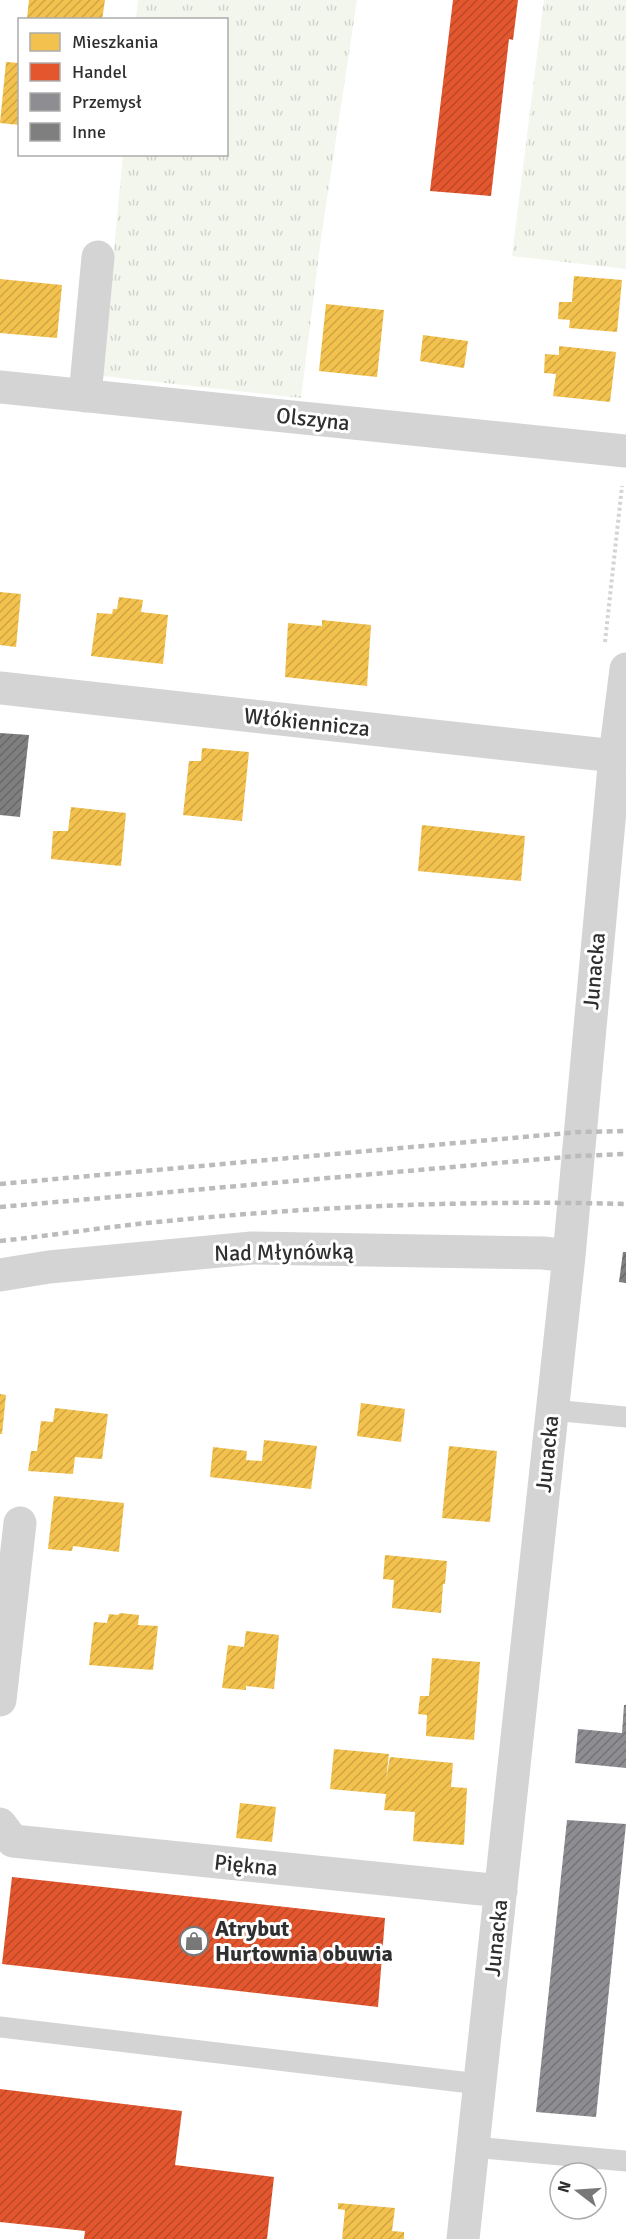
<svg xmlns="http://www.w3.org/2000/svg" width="626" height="2239" font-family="Signika,sans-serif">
<defs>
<pattern id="grass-tufts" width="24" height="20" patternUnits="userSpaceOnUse" patternTransform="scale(1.5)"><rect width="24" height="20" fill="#f2f6ec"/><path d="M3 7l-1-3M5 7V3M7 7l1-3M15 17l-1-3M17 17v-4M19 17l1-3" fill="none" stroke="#d0d3cb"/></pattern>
<pattern id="homes-hatch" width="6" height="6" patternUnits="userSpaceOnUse" patternTransform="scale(1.5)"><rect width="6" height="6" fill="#f2c14e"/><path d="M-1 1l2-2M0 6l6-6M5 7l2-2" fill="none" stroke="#d0a644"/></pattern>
<pattern id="shops-hatch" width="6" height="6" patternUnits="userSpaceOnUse" patternTransform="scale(1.5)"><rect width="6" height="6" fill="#e4572e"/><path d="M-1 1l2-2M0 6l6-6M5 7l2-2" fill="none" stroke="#b94828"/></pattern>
<pattern id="industry-hatch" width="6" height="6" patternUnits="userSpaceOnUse" patternTransform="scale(1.5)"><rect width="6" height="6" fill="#8d8d92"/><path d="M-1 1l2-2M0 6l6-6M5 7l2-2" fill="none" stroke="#747478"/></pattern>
<pattern id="building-hatch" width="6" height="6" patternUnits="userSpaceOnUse" patternTransform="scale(1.5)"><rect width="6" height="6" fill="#7f7f7f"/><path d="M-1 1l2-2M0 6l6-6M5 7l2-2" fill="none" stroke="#686868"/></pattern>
</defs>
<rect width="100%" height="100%" fill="#fff"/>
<path fill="url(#grass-tufts)" d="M138 0H357L321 238 301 398 102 376 123 155 226 154V20L136 19Z
M544 0H626V269L512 256Z"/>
<path fill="url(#homes-hatch)" d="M29 0H105L102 20 27 18Z
M6 62 20 63V125L0 123Z
M574 276 622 280 617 332 569 328 570 320 558 319 559 302H572Z
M0 279 62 285 57 338 0 333Z
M326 304 384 310 377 377 319 371Z
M423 335 468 341 464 368 420 361Z
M559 346 616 352 610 402 553 396 556 374 544 373 545 354 559 355Z
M0 592 21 594 16 647 0 645Z
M119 597 143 600 141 612 168 615 163 664 91 656 97 613 112 614 113 609H117Z
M322 620 371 625 367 686 285 677 288 623 322 626Z
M202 748 249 752 242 821 183 815 189 761H201Z
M71 807 126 813 121 866 51 859 53 831H68Z
M422 825 525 836 521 881 418 871Z
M0 1394 6 1395 2 1434H0Z
M361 1403 405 1409 401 1442 357 1436Z
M55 1408 108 1414 102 1459 75 1457 73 1474 28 1471 31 1451H37L41 1421 53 1422Z
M264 1440 317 1446 311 1489 210 1477 213 1447 247 1451 246 1460 262 1461Z
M449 1446 497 1451 490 1522 442 1518Z
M54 1496 124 1503 119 1552 73 1546 72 1551 48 1549Z
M385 1555 447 1561 445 1584H443L441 1613 392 1608 394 1580 383 1579Z
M120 1613 139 1615 138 1625 158 1626 153 1670 89 1665 94 1622 107 1623 109 1614 118 1615Z
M246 1631 279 1635 274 1689 246 1686V1690L222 1688 228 1645 244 1647Z
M432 1658 480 1662 474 1740 426 1736 427 1715 418 1714 420 1696H429Z
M334 1749 389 1754 386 1780 390 1757 453 1763 451 1787 467 1788 464 1845 413 1841 415 1812 384 1810 386 1794 330 1789Z
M240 1803 276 1807 272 1842 236 1838Z
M338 2203 395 2208 392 2231 404 2232V2239H342L345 2210 338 2209Z"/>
<path fill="url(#shops-hatch)" d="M453 0H518L513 40 509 39 491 196 430 191Z
M12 1877 385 1918 378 2007 2 1964Z
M0 2089 182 2111 175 2165 274 2177 267 2239H84L85 2231 0 2222Z"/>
<path fill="url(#industry-hatch)" d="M624 1705H626V1768L575 1763 578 1729 622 1733Z
M567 1820 626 1824 596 2117 536 2112Z"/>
<path fill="url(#building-hatch)" d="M0 733 29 735 20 817 0 815Z
M623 1252H626V1283L619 1282Z"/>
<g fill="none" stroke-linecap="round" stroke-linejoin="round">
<path stroke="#d4d4d4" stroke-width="4" stroke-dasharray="3 3" stroke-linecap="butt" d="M605 642 622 486"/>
<path stroke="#d4d4d4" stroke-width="21" d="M552 1410 626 1417
M0 2027 479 2084
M473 2147 626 2161"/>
<path stroke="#d4d4d4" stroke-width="33" d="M0 387 626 451
M85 396 98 257
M0 688 615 756
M0 1275 49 1267 252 1248 543 1253 569 1256
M0 1700 20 1523
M0 1824 13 1841 501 1891
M463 2239 569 1256 615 756 626 669"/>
<path stroke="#bbb" stroke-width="4.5" stroke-dasharray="6 4.5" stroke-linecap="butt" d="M0 1184 579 1132 626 1131
M0 1207 577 1156 626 1154
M0 1241C56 1235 111 1226 167 1221 320 1206 473 1200 626 1204"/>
</g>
<defs>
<g id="shop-ring" transform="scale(1.5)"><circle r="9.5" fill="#fff" stroke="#787878" stroke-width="1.5"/><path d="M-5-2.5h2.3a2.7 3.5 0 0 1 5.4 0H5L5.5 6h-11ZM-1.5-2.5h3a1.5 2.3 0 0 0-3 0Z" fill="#787878"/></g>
</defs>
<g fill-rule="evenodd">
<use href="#shop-ring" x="194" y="1941"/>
</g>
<g text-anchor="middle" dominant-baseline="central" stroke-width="6" stroke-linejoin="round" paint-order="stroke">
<g font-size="22" fill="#2f2f2f" stroke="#fff">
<text transform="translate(313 419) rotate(6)">Olszyna</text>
<text transform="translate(307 722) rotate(6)">Włókiennicza</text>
<text transform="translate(594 971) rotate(-85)">Junacka</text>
<text transform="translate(284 1252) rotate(-1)">Nad Młynówką</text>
<text transform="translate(547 1454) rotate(-84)">Junacka</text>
<text transform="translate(246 1865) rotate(6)">Piękna</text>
<text transform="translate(496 1938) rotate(-84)">Junacka</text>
</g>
<g font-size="22" font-weight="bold" fill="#2f2f2f" stroke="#fff" text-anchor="start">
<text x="215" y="1928">Atrybut<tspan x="215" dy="25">Hurtownia obuwia</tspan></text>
</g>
</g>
<rect x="18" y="18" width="210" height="138" fill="#ffffff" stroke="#acacac" stroke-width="1.5"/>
<rect x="30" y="33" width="30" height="18" fill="#f2c14e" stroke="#acacac" stroke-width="1.5"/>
<text x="72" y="48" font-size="18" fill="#2f2f2f">Mieszkania</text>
<rect x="30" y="63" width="30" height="18" fill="#e4572e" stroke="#acacac" stroke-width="1.5"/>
<text x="72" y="78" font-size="18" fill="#2f2f2f">Handel</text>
<rect x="30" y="93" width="30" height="18" fill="#8d8d92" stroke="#acacac" stroke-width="1.5"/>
<text x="72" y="108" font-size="18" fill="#2f2f2f">Przemysł</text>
<rect x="30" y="123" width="30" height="18" fill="#7f7f7f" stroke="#acacac" stroke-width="1.5"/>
<text x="72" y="138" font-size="18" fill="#2f2f2f">Inne</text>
<g transform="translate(578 2191) rotate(287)"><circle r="28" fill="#ffffff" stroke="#acacac" stroke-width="1.5"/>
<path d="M0-4.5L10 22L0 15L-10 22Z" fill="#787878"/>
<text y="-9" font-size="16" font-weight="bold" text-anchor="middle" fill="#2f2f2f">N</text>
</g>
</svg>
